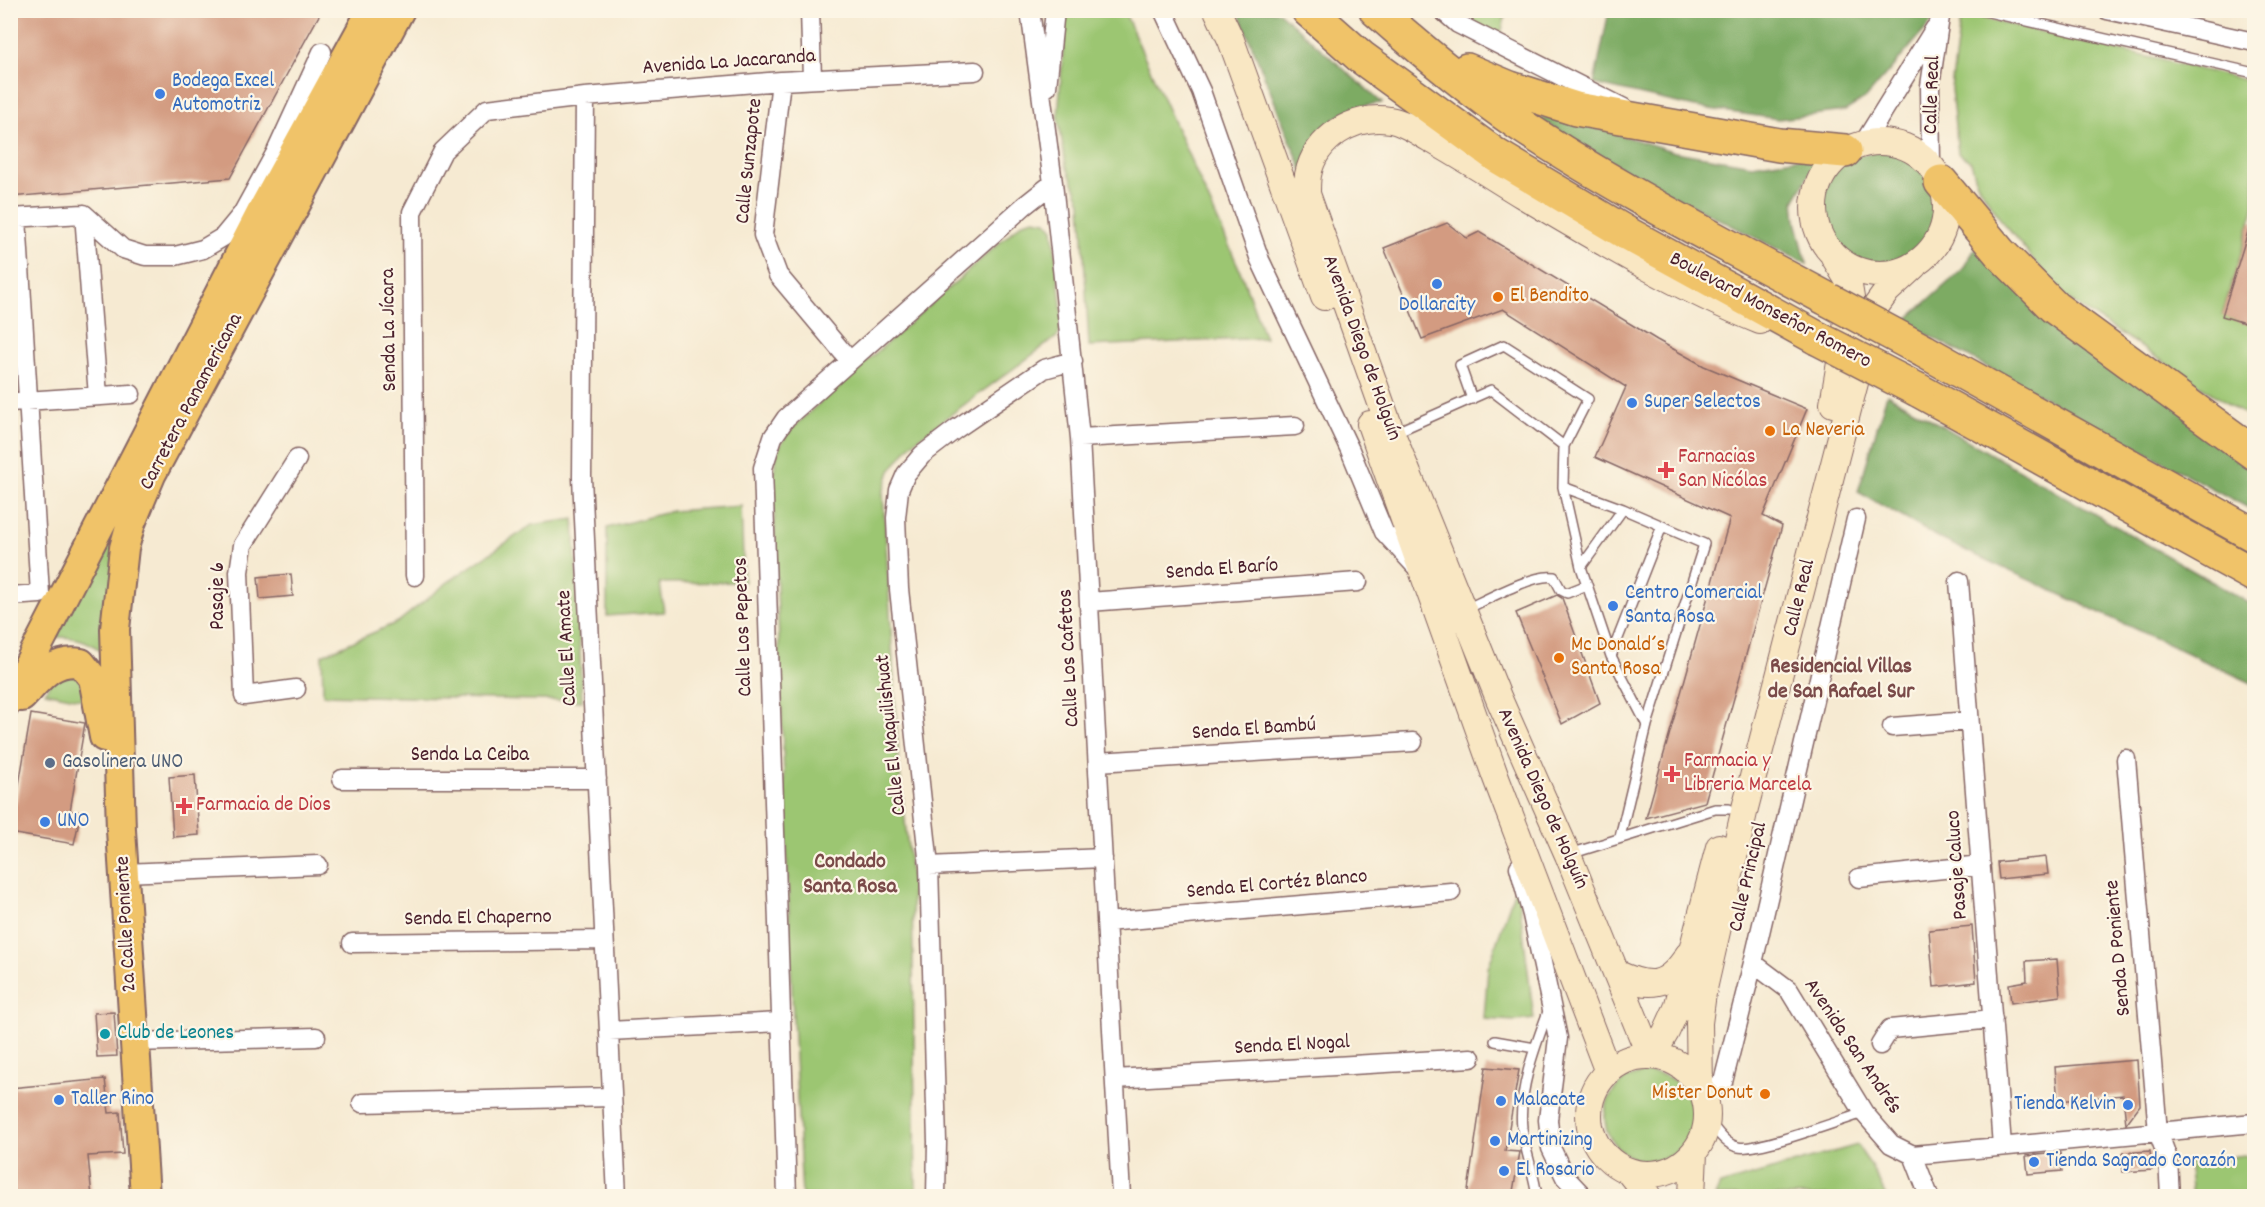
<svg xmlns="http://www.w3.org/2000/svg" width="2265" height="1207" font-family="Dekko,sans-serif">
<rect width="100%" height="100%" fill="#fcf5e5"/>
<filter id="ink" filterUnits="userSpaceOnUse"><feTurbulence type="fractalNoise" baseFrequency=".0167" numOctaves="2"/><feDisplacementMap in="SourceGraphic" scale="12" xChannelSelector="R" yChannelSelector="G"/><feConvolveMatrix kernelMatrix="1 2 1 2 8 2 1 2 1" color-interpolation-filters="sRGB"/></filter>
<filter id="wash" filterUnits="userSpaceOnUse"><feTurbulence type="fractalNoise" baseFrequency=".008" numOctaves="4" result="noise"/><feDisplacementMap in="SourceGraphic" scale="24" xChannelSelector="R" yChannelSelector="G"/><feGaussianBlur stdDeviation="1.35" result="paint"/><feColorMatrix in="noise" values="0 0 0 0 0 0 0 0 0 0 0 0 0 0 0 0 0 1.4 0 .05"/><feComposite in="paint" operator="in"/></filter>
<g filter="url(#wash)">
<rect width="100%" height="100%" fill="#f6ead2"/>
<path fill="#9cc672" stroke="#73724e" stroke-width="1.5" d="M1066 11H1124L1239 268 1265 338 1089 346 1081 202 1066 165 1058 117Z
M1457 11H1506L1499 45Z
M1961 13 2254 82V210L2222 315 2254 326V421L2063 296 2001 220 1977 183 1971 162 1958 153 1951 89Z
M1034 219 1046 221 1053 229 1063 323 1058 336 912 443 890 471 883 493 899 765 912 885 916 1196H802L793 1018 773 481C776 439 785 436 814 408L1023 222Z
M124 501 102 652C88 640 76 637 57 637Z
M741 506 744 582 660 583 664 612 607 616V528L672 511Z
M574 519 582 701 323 695 322 655 398 622 448 582 532 525Z
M77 675 90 701 45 692 52 679Z
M1517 883 1534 1019 1516 1021 1484 1019 1488 968Z
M1605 1117a44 44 0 1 1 88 0a44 44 0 1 1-88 0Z
M1857 1145 1871 1166 1886 1196H1715L1720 1185Z
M2254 1155V1196H2192L2188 1162Z"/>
<path fill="#7dab64" stroke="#646548" stroke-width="1.5" d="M1238 11H1278L1382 103C1329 109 1324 127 1303 172Z
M1609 11H1937L1936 17 1866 98 1845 111 1778 119 1695 107 1594 84Z
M1560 116 1675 152 1752 165 1820 155 1794 201 1796 221 1807 264 1625 171 1537 118Z
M1890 151C1930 165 1953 206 1929 245 1923 255 1910 263 1900 267 1868 278 1845 263 1828 235 1814 211 1825 173 1850 159 1862 153 1876 152 1890 151Z
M1975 249 2254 467V511L1904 322 1962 270Z
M1887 394 2254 606V684L1943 540 1858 492Z"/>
<g id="blocks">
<path fill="#d39b81" d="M10 10H322L230 178 10 197Z
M2251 222H2254V326L2222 316Z
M1447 223 1467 238 1479 232 1657 340 1704 366 1807 409 1763 516 1782 526 1705 802 1646 818 1730 518 1595 457 1626 387 1503 309 1422 339 1384 248Z
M291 574 293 596 260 599 258 577Z
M1557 595 1562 598 1600 703 1562 724 1516 613Z
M31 714 85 723 70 811 81 812 74 844 10 833V801L16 802Z
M195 775 199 835 173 837 169 777Z
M2046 857 2048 874 1999 879 1997 862Z
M1972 926 1976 982 1934 987 1929 930Z
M2057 959 2060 996 2011 1003 2009 984 2027 981 2026 961Z
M114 1012 117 1056 97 1057 94 1013Z
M2137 1060 2140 1105 2126 1124 2123 1095 2058 1101 2055 1067Z
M1486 1067 1519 1070 1505 1151 1520 1152 1512 1197H1467Z
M105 1079 109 1113 120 1112 123 1154 88 1156 92 1197H10V1088Z
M2150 1151 2152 1170 2123 1172 2122 1153Z
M2060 1153 2062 1171 2028 1174 2026 1156Z"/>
</g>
</g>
<g filter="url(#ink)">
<use href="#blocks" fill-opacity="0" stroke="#866665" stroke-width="1.5"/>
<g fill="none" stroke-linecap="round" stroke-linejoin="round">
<g stroke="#866665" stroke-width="12">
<path id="lane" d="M1980 10 2254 73
M1472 399 1460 365 1504 345 1588 399 1564 446
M1394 433 1491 390 1564 446 1563 487 1581 567 1611 656 1647 725
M1563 487 1623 509 1704 544 1647 725 1620 837
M1581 567 1623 509
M1464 610C1484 601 1534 573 1554 577L1561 590 1567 593 1587 585
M1611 656 1662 526
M1570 854 1715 809H1729
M1495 1041 1535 1048
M1707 1119C1716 1129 1724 1144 1738 1147 1756 1152 1841 1120 1864 1113
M1537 1196C1534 1173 1525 1151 1522 1128 1518 1090 1536 1044 1549 1009"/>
</g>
<g stroke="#866665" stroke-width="21">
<path id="street" d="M810 10 812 79
M1030 10 1053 183 1080 438 1121 1196
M1163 10 1201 91 1260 260 1350 450 1384 532 1419 570
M1442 10 1458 24 1624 108
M2107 10 2254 42
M781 81 763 235 778 275 850 361
M1047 87 1055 10
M585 97 582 478 617 1196
M1863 144 1935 28
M1931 166 1930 86 1941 10
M84 214 98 396
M10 218 84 214 123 249 145 256H175L203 249 223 237 242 214 276 152 322 52
M10 402 131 394
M1080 438 1295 426
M415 576 412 212 443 151 487 109 585 97 781 81 975 71
M1959 581 2002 1146
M10 596 40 594 17 218
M1089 602 1358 582
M296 689 244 696 239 572 243 545 297 459
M1892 727 1969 721
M2126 759 2158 1132 2168 1159 2170 1196
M1098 762 1413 742
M342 779H597
M929 866 1103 858
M1519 867 1532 915 1558 1038 1548 1120 1551 1148 1565 1177 1583 1196
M124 873 318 865
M1859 878 1981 865
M1106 922 1451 892
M352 943 603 940
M1753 963 1789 990 1864 1113 1891 1144 1913 1155 1929 1196
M609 1031 781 1022
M134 1042 316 1037
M1880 1045 1890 1029 1993 1019
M1115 1079 1471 1058
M1704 1094 1723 1082 1753 963 1856 519
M362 1103 612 1097
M1913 1155 2254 1123
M787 1196 763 468 773 437 786 418 1024 206 1053 183
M936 1196 937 1142 929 866 899 589 896 518 899 490 906 474 922 455 956 429 1044 369 1073 361"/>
</g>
<g stroke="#866665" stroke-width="28">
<path id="secondary" d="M1217 10 1231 40 1324 297
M1814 208a66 66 0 1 1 132 0a66 66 0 1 1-132 0Z
M1833 404 1851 298 1848 280 1834 257
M1370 424 1496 778 1608 1072
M1616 973C1650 989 1667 988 1688 955
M1589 1115a59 59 0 1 1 118 0a59 59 0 1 1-118 0Z
M1650 1056 1568 855 1499 699 1392 434 1307 194C1307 188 1307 181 1308 175 1315 138 1354 114 1390 120 1404 122 1418 132 1430 139 1462 157 1493 177 1524 196 1600 241 1678 288 1760 321
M1652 1056 1666 1032 1677 1008 1719 847
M1700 1086 1699 1023 1703 993 1745 808 1874 309 1887 291 1914 266
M1628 1171 1648 1196
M1692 1196 1694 1153"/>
</g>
<g stroke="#866665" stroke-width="32">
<path id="primary" d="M22 697C39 679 53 658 81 663L93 678 104 737
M10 700 265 205 372 10
M145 1196 121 830 115 629 124 548 131 523 151 475 400 10"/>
</g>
<g stroke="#866665" stroke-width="36">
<path id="highway" d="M1308 10 1361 57 1497 156 1628 234 1817 338
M1376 10C1421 50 1469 90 1519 124 1618 190 1725 244 1829 300
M1467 70 1510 88 1576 109 1779 145 1845 151
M1941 182 2000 253 2054 307 2254 453
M1924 351 2254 535
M1918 390 2254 575"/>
</g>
<use href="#lane" stroke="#fff" stroke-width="9"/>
<use href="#street" stroke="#fff" stroke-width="18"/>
<use href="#secondary" stroke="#f9e7c3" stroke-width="26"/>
<use href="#primary" stroke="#f0c369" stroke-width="28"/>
<use href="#highway" stroke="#f0c369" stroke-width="33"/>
<g stroke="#866665" stroke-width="36" stroke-linecap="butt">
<path id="highway-bridge" d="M1829 300 1924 351
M1817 338 1918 390"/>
</g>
<use href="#highway-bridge" stroke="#f0c369" stroke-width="33"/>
</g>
</g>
<g fill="#3f7fe0" stroke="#fcf5e5" stroke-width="2">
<circle cx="160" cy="94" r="6"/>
<circle cx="1437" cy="284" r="6"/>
<circle cx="1632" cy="403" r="6"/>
<circle cx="1613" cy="606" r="6"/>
<circle cx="45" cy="822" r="6"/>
<circle cx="59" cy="1100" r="6"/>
<circle cx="1501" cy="1101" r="6"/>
<circle cx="2128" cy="1105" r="6"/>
<circle cx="1495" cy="1141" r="6"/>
<circle cx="2034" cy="1162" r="6"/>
<circle cx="1504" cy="1171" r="6"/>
</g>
<g fill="#e8710a" stroke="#fcf5e5" stroke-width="2">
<circle cx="1498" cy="297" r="6"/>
<circle cx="1770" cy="431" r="6"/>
<circle cx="1559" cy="658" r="6"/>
<circle cx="1765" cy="1094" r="6"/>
</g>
<g fill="#e0444e" stroke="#fcf5e5" stroke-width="2">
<path d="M1663 461h6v6h6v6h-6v6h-6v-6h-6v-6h6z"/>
<path d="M1669 765h6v6h6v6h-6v6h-6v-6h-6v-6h6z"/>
<path d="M181 797h6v6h6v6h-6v6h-6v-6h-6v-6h6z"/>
</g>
<circle fill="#5c6f8a" stroke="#fcf5e5" stroke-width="2" cx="50" cy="763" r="6"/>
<circle fill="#0f9aa8" stroke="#fcf5e5" stroke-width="2" cx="105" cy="1034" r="6"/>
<g text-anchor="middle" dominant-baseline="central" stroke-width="4.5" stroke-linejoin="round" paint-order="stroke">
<g font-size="21" fill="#4a1f2b" stroke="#fcf5e5">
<text transform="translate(729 63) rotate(-4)">Avenida La Jacaranda</text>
<text transform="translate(1933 95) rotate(-88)">Calle Real</text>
<text transform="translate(750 161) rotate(-84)">Calle Sunzapote</text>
<text transform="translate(1770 311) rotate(28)">Boulevard Monseñor Romero</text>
<text transform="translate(390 330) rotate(-91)">Senda La Jícara</text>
<text transform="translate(1361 348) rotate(70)">Avenida Diego de Holguín</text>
<text transform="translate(192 402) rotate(-62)">Carretera Panamericana</text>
<text transform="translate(1222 570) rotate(-4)">Senda El Barío</text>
<text transform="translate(219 596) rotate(-90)">Pasaje 6</text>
<text transform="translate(1800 598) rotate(-76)">Calle Real</text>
<text transform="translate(744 627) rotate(-92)">Calle Los Pepetos</text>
<text transform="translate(568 648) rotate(-93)">Calle El Amate</text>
<text transform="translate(1070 658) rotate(-93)">Calle Los Cafetos</text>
<text transform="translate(1254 730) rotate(-4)">Senda El Bambú</text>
<text transform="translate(892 735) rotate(-96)">Calle El Maquilishuat</text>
<text x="470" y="756">Senda La Ceiba</text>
<text transform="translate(1542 799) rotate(66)">Avenida Diego de Holguín</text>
<text transform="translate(1958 865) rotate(-94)">Pasaje Caluco</text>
<text transform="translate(1749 877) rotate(-77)">Calle Principal</text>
<text transform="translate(1277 885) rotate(-5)">Senda El Cortéz Blanco</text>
<text transform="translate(478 919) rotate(-1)">Senda El Chaperno</text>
<text transform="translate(127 924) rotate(-93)">2a Calle Poniente</text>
<text transform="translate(2119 948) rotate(-95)">Senda D Poniente</text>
<text transform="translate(1292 1046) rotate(-3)">Senda El Nogal</text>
<text transform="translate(1852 1047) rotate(56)">Avenida San Andrés</text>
</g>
<g font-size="21" fill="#366cbe" stroke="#fcf5e5" text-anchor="start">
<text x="172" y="82">Bodega Excel<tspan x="172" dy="24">Automotriz</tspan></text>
<text x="1437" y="306" text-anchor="middle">Dollarcity</text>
<text x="1644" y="403">Super Selectos</text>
<text x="1625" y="594">Centro Comercial<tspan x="1625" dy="24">Santa Rosa</tspan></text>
<text x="57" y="822">UNO</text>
<text x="71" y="1100">Taller Rino</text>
<text x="1513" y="1101">Malacate</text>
<text x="2116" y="1105" text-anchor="end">Tienda Kelvin</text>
<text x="1507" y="1141">Martinizing</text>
<text x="2046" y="1162">Tienda Sagrado Corazón</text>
<text x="1516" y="1171">El Rosario</text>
</g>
<g font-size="21" fill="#c56008" stroke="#fcf5e5" text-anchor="start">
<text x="1510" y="297">El Bendito</text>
<text x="1782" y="431">La Neveria</text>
<text x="1571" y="646">Mc Donald´s<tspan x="1571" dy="24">Santa Rosa</tspan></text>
<text x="1753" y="1094" text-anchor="end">Mister Donut</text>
</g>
<g font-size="21" fill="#be3a42" stroke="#fcf5e5" text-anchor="start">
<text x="1678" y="458">Farnacias<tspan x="1678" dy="24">San Nicólas</tspan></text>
<text x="1684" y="762">Farmacia y<tspan x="1684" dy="24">Libreria Marcela</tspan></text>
<text x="196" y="806">Farmacia de Dios</text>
</g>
<g font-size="21" fill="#4e5e75" stroke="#fcf5e5" text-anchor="start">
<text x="62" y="763">Gasolinera UNO</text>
</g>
<g font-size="21" fill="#0d838f" stroke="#fcf5e5" text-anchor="start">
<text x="117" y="1034">Club de Leones</text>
</g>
<g font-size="22" font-weight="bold" fill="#7a4a49" stroke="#fcf5e5">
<text x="1841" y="667">Residencial Villas<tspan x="1841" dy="25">de San Rafael Sur</tspan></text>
<text x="850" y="862">Condado<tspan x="850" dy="25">Santa Rosa</tspan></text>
</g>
</g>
<rect width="2265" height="1207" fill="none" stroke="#fcf5e5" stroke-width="36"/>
</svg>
